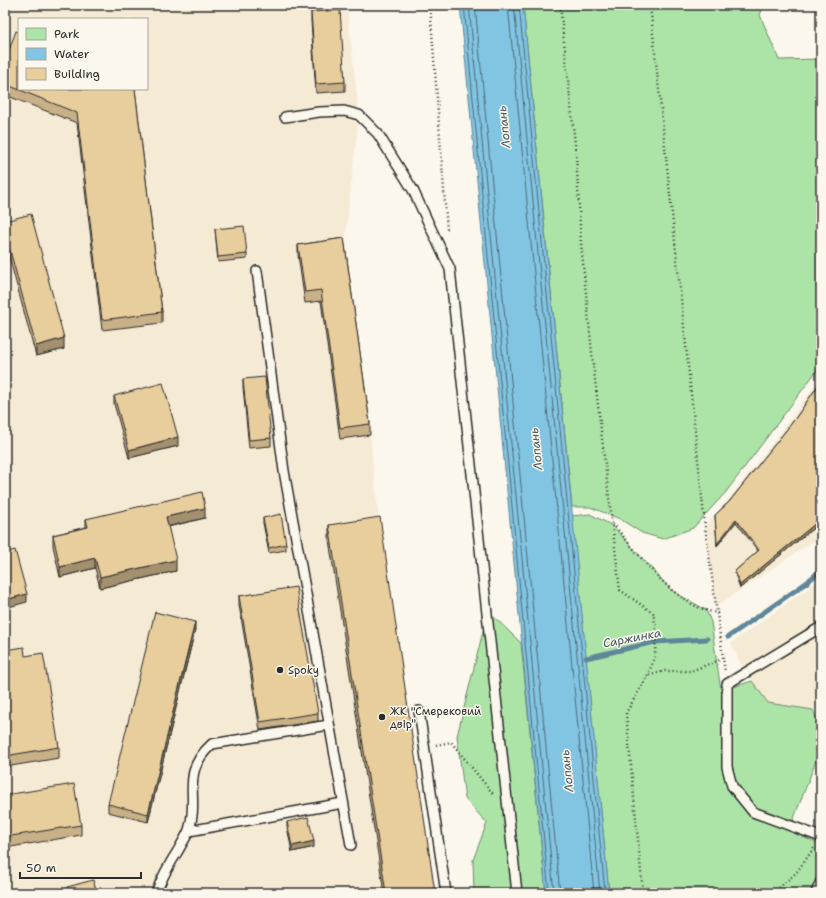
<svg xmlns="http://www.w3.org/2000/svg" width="826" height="898" font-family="'Shantell Sans',sans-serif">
<rect width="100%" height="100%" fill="#fbf7ec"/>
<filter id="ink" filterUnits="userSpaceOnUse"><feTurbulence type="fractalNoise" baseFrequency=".025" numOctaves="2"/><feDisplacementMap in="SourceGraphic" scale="8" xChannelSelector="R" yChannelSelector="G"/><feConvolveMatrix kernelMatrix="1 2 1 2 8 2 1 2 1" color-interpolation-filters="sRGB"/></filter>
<g filter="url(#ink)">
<path fill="#f5ead4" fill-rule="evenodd" d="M5 5H347L359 115 344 249 370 435 380 532 432 893H5ZM19 19H147V89H19Z
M821 377V536L716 606 705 526 729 499 785 427Z
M821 579V702L813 710 768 703 742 667 731 643Z"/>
<path fill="#ace4a8" stroke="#6c886a" d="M523 5H764L760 15 779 60 821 59V365L726 492 693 528 663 539 642 533 620 519 590 507H572Z
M590 514 613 526 671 590 706 610 711 622 721 691 752 681 768 703 813 710 821 728V748L789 831 821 845V868L810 893H609L572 516Z
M488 611 521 643 546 893H474L473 860 487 823 465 799 457 736Z"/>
<path fill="#82c5e3" stroke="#5f8799" d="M460 5H523L609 893H546Z"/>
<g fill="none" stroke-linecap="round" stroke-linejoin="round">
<path stroke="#4e6975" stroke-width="1" d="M464 5 549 893
M469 5 554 893
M475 5 560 893
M508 5 594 893
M514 5 600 893
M519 5 605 893"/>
<path stroke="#5f8799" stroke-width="5" d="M728 637 806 583 821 570
M586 658 655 642 707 639"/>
<g stroke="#2b2b2b" stroke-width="12">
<path id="lane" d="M285 117 319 112 344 111 359 115 378 134 413 190 450 269 517 893
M257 271 284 471 351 845
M821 627 727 684V767L732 786 753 812 821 837
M419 711 446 893
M189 831 343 803
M156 893C162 877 170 863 179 849 182 843 187 836 189 830 200 796 179 774 212 744L329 725
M816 893 821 881"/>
</g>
<path stroke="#2b2b2b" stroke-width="2.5" stroke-dasharray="1 3" stroke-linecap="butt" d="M430 5 447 230
M560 5 576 153 581 243 593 363 620 590 653 613 656 627 655 656 648 675 626 713 643 893
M650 5 705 526 725 672
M613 524C640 555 674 607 718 613
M649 675 665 671H691L722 659
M436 745 451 742 494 795
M773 893 796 873 814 848"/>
<use href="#lane" stroke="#fbf7ec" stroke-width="9"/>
</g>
<path fill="#c8b087" stroke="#2b2b2b" d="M311 12 345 82V91L316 93 311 21Z
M5 57 135 89 162 312V323L102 330 77 123 5 95Z
M5 221 64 349 36 356 5 242Z
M215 229 247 254V259L218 262Z
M344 238 370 424V435L340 439 321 301 305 303 298 255V245Z
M243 379 271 438V446L249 448 243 387Z
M821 381V522L740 588 735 574V571L758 551 736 522 717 546 715 515 729 502 795 419Z
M114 396 178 446 129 458 114 404Z
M205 518 168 527 176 571 100 588 95 568 60 577 53 546V535L86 527V519Z
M263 518 286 544V550L269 553 263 523Z
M329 525 435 893H384L329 540Z
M239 596 318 713V721L260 730 239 605Z
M195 630 148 822 108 812V804Z
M5 650 25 656 59 747V758L5 767Z
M5 795 81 825V835L5 848Z
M287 822 314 847 292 852 287 827Z"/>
<path fill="#a2906e" stroke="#2b2b2b" d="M64 338V349L36 356V346Z
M178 437V446L129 458V450Z
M205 508V518L166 527V517Z
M736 519V522L717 546V544Z
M821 519V522L740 588V585Z
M95 558V568L60 577V567Z
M176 560V571L100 588V577Z
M27 594V602L5 608V600Z
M195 622V630L148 822V814Z
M314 841V847L292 852V846Z"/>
<path fill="#e8cd9d" stroke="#2b2b2b" d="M340 10 345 82 316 84 311 12Z
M16 31 19 32V89H135L162 312 102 320 77 113 5 84V57L6 58Z
M31 214 64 338 36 346 5 232V221Z
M244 226 247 254 218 257 215 229Z
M344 238 370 424 340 428 321 290 305 292 298 245Z
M265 377 271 438 249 440 243 379Z
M821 381V519L740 585 735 571 759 550 736 519 717 544 715 515 729 502 795 419Z
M163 383 178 437 129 450 114 396Z
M202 492 205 508 166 517 176 560 100 577 95 558 60 567 53 535 88 527 86 519Z
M281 514 286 544 269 548 263 518Z
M380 517 435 893H386L329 525Z
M15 550 27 594 5 600V553Z
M296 587 318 713 260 722 239 596Z
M155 612 195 622 148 814 108 804Z
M24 647 25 656 43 653 59 747 5 756V650Z
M74 784 81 825 5 837V795Z
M308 817 314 841 292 846 287 822Z
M93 880 97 893H68L67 887Z
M41 889V893H22Z
M127 890 128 893H111Z"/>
</g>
<g fill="#2b2b2b" stroke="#fbf7ec" stroke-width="1.5">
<circle cx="280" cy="670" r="4"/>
<circle cx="382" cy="717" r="4"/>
</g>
<g text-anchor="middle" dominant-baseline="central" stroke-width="3" stroke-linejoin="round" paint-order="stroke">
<g font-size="11" fill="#2b2b2b" stroke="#fbf7ec" text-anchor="start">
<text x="288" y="670">Spoky</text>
<text x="390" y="711">ЖК "Смерековий<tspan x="390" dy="13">двір"</tspan></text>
</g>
<g font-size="12" font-style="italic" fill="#455962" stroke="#fbf7ec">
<text transform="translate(504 127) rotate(-96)">Лопань</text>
<text transform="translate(536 449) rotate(-96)">Лопань</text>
<text transform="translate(632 638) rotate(-11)">Саржинка</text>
<text transform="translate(567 771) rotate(-96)">Лопань</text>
</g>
</g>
<rect width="826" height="898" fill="none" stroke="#fbf7ec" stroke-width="20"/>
<rect x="10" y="10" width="806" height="878" fill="none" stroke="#2b2b2b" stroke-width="1.5" filter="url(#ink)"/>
<rect x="18" y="18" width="130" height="72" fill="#fbf7ec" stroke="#a8a59f"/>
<rect x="26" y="28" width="20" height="12" fill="#ace4a8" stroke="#a8a59f"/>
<text x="54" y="38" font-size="12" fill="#2b2b2b">Park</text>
<rect x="26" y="48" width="20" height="12" fill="#82c5e3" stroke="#a8a59f"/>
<text x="54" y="58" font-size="12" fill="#2b2b2b">Water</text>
<rect x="26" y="68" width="20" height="12" fill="#e8cd9d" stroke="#a8a59f"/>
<text x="54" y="78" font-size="12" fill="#2b2b2b">Building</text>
<path d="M20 872v6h121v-6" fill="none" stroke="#2b2b2b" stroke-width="2"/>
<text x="26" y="872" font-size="12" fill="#2b2b2b" stroke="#fbf7ec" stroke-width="3" paint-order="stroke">50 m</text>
</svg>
